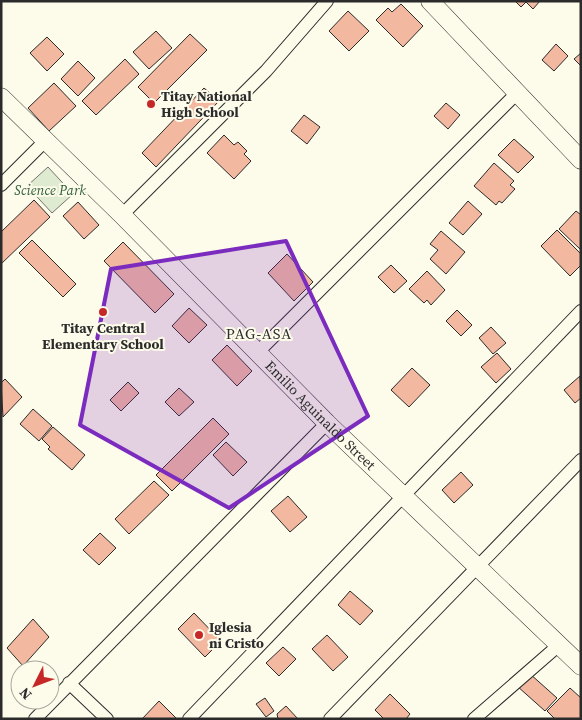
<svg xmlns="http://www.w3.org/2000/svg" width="582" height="720" font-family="'Source Serif 4',serif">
<rect width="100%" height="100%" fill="#fdfbea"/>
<path fill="#deebd1" stroke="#74746e" d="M48 167 73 194 52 213 27 186Z"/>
<path fill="#f2b8a0" stroke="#2b2b2b" d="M515 1H540L533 9 526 2 521 7Z
M401 4 423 26 403 47 376 20 388 8 392 12Z
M348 11 369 31 349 51 329 31Z
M156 31 172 48 149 69 133 52Z
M190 34 207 50 154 103 138 87Z
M47 37 64 54 47 71 30 53Z
M556 44 568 56 554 71 542 60Z
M581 53V66L574 59Z
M125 59 139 74 96 115 82 101Z
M78 61 95 78 78 96 61 79Z
M54 83 76 106 49 131 28 108Z
M204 88 219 101 156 167 142 153Z
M446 103 460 115 448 129 434 116Z
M304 115 320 127 307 144 291 131Z
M224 135 234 145 238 142 247 151 244 154 251 161 234 179 207 153Z
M514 139 534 157 518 173 498 155Z
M494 163 514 181 510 185 515 189 502 203 499 201 496 205 474 186Z
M34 200 50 217 1 264V232Z
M468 201 482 214 463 235 449 223Z
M78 202 99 225 84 239 63 216Z
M576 211 581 215V250L559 229Z
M557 230 581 254V265L570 276 541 246Z
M441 231 465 252 446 274 430 259 438 250 430 244Z
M32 240 76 284 63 297 19 253Z
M123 242 174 294 155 313 104 261Z
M287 254 313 282 294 301 268 273Z
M391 265 407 281 394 293 378 277Z
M427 271 445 290 431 305 427 300 424 303 409 289Z
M189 308 207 325 189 343 172 326Z
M457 310 472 325 461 336 446 321Z
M491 327 506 343 493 354 479 338Z
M227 345 252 371 237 386 212 360Z
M497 353 511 369 496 383 481 367Z
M412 368 430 385 409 407 391 390Z
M580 376 581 398 575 403 564 390Z
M5 379 22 397 3 417 1 383Z
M128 382 139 393 121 411 110 400Z
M179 388 194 402 179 416 165 402Z
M33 409 52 426 39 441 20 424Z
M213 418 229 434 172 491 156 475Z
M53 427 85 455 72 470 48 449 50 447 42 439Z
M226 442 247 462 233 476 213 455Z
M461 472 473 485 454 503 442 490Z
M154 481 169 495 129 534 115 519Z
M288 496 307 517 290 532 271 511Z
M100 533 116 548 99 565 83 550Z
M350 591 373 611 360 625 338 605Z
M194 613 221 641 205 657 178 629Z
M33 619 49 637 23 666 7 648Z
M327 635 348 657 333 671 312 649Z
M283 647 296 659 279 676 266 663Z
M529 673 557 698 545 711 517 686Z
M570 688 581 698V719H555L547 711Z
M390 694 410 714 406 719H384L375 710Z
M265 698 274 711 266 717 256 704Z
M159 701 177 719H142Z
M286 706 298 719H278L277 714Z"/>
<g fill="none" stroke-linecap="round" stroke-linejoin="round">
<g stroke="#2b2b2b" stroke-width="14">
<path id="street" d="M1 185 45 141
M122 215 266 71 327 1
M258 352 517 93
M69 683 107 719
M35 719 327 423
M189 719 581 311
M330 719 581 460
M474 719 559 645"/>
</g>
<g stroke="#2b2b2b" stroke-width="19">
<g id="secondary">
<path d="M430 1 581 160"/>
<path id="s1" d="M1 97 122 215 327 423 581 666"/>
</g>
</g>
<use href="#street" stroke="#fdfbea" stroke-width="12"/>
<use href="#secondary" stroke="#fdfbea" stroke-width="18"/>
</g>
<path fill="#7b2cbf" fill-opacity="0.2" stroke="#7b2cbf" stroke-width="4" stroke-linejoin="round" d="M286 241 368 416 229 508 80 425 111 269Z"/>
<g fill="#c62828" stroke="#fdfbea" stroke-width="2">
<circle cx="151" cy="104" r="5"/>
<circle cx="103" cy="312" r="5"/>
<circle cx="199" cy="635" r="5"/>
</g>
<g text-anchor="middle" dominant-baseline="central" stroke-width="4" stroke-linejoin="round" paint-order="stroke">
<g font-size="14" font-weight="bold" fill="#2b2b2b" stroke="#fdfbea" text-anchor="start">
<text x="161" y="96">Titay National<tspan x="161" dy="16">High School</tspan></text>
<text x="103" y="328" text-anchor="middle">Titay Central<tspan x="103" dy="16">Elementary School</tspan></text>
<text x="209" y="627">Iglesia<tspan x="209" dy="16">ni Cristo</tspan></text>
</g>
<g font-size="14" font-style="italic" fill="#34623c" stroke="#fdfbea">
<text x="50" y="190">Science Park</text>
</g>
<g font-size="14" fill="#2b2b2b" stroke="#fdfbea">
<text stroke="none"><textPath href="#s1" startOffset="451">Emilio Aguinaldo Street</textPath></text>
</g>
<g font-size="15" letter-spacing="1" fill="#2b2b2b" stroke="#fdfbea">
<text x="259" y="333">PAG-ASA</text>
</g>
</g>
<rect width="582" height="720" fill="none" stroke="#2b2b2b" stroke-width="5"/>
<g transform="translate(35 685) rotate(228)"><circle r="24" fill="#fdfbea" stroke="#a9a89e"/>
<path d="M0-4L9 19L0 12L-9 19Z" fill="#c62828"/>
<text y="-8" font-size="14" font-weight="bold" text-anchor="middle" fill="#2b2b2b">N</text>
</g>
</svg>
